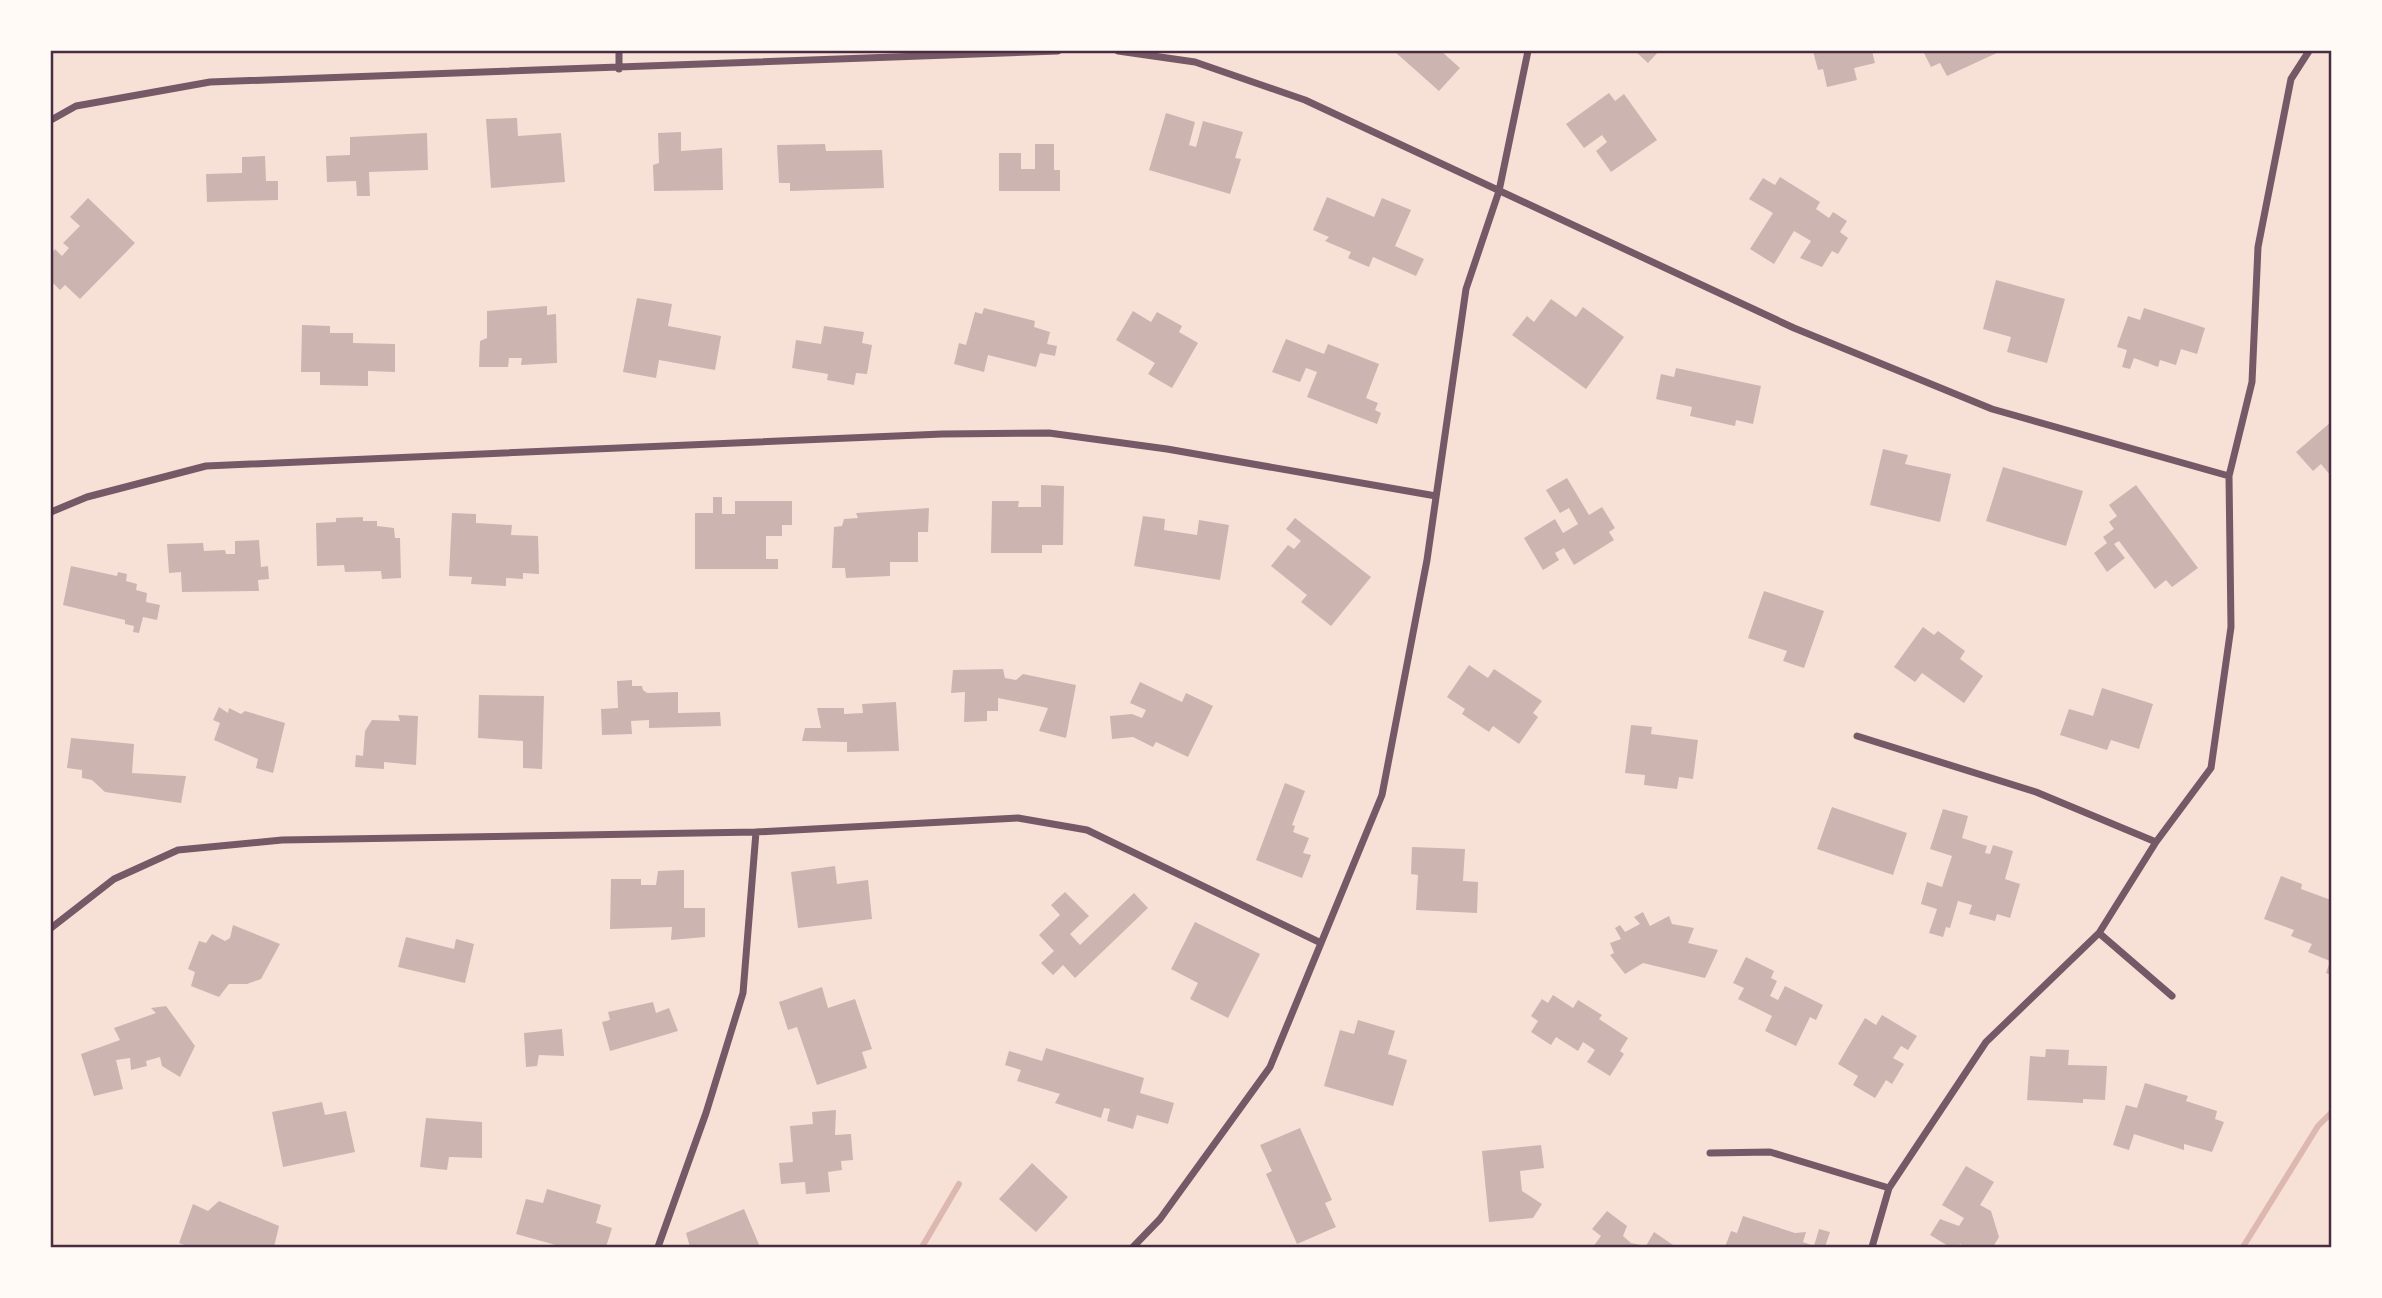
<svg xmlns="http://www.w3.org/2000/svg" width="2382" height="1298" font-family="Karla,sans-serif">
<rect width="100%" height="100%" fill="#f7e1d7"/>
<g fill="none" stroke-linecap="round" stroke-linejoin="round">
<path stroke="#dcb8b0" stroke-width="6" d="M922 1247 959 1184
M2243 1247 2318 1126 2331 1113"/>
</g>
<path fill="#ccb4b1" d="M1394 51H1441L1460 68 1439 91Z
M1635 51H1659L1648 63Z
M1813 51H1872L1875 63 1854 68 1857 80 1827 87 1823 69 1818 70Z
M1923 51H2001L1947 76 1940 63 1931 67Z
M1609 93 1615 101 1624 94 1657 140 1611 172 1596 151 1607 142 1602 135 1584 148 1566 124Z
M1166 113 1195 122 1189 145 1196 147 1203 121 1243 132 1235 158 1241 159 1230 194 1149 170Z
M517 118 518 136 561 133 565 182 491 188 486 119Z
M681 132V151L722 148 723 190 654 191 653 165 659 163 658 133Z
M427 133 428 170 369 172 370 196H357L356 181 327 182 326 156 350 155V137Z
M825 144 826 151 882 150 884 188 790 191V183H779L777 145Z
M1035 144H1054V170H1060V191H999V153H1021V169H1035Z
M265 156 266 181H278V200L207 202 206 174 242 173V157Z
M1780 177 1820 202 1816 209 1829 218 1833 212 1847 221 1840 232 1848 238 1838 254 1832 251 1822 267 1800 258 1811 241 1794 231 1774 264 1750 249 1773 213 1749 199 1763 178 1775 185Z
M1327 197 1374 217 1382 198 1411 210 1395 246 1424 259 1416 276 1373 257 1369 267 1348 258 1351 252 1325 241 1329 237 1313 230Z
M88 198 135 243 80 299 65 285 60 290 51 281V254L55 249 62 256 69 248 63 243 80 226 70 217Z
M1996 280 2065 299 2047 363 2007 352 2011 337 1983 329Z
M637 298 672 304 668 326 721 336 715 370 659 360 656 378 623 372Z
M1551 299 1576 317 1583 307 1624 337 1586 389 1512 335 1527 316 1534 322Z
M547 306V315L556 314 557 363 521 365 522 358H509L508 367H479L480 341 487 338V311Z
M984 308 1035 321 1034 327 1050 332 1047 344 1057 346 1055 356 1040 353 1036 367 988 355 984 372 954 364 959 343 966 345 975 312 982 314Z
M2144 308 2205 328 2197 354 2181 349 2176 365 2160 360 2158 367 2134 358 2130 369 2122 367 2127 350 2117 347 2128 316 2140 320Z
M1133 311 1151 322 1157 312 1182 326 1179 332 1198 343 1172 388 1148 374 1155 363 1116 340Z
M302 325 330 326V333H353V343L395 344V372L368 371V386L320 385V372H301Z
M824 326 864 332 862 343 872 345 867 374 856 373 854 385 827 380 828 374 792 368 796 340 821 344Z
M1286 339 1324 354 1328 344 1379 364 1366 398 1378 403 1375 410 1381 413 1377 424 1307 397 1317 372 1306 368 1300 382 1272 372Z
M1676 368 1761 386 1753 424 1736 420 1735 426 1690 416 1692 407 1656 399 1661 374 1674 377Z
M2331 422V476L2321 464 2313 471 2296 452Z
M1883 449 1908 455 1905 464 1951 474 1940 522 1870 505Z
M2003 467 2083 491 2066 546 1986 521Z
M1567 478 1589 515 1602 507 1615 528 1609 532 1614 540 1574 565 1564 548 1555 553 1559 560 1543 570 1524 538 1555 519 1563 533 1578 524 1569 508 1560 513 1546 490Z
M1041 485 1064 486 1063 545H1042V553H991L992 501H1019L1018 507H1041Z
M2136 485 2198 568 2172 587 2166 580 2155 589 2119 541 2114 544 2125 558 2107 572 2094 553 2107 543 2103 537 2114 529 2109 522 2117 516 2109 505Z
M713 497H722V514H735V501H792V525H782V536H766V559H778V569H695V513H713Z
M929 508 928 532H918V562H890V576L846 578 845 568H832L834 527 842 526 844 519 858 518 856 513Z
M452 513 476 514V523L512 525 511 535 538 536 539 574 523 573V579L506 578V586L471 584 472 577 449 576Z
M1143 516 1165 519 1164 530 1197 535 1199 520 1229 525 1220 580 1134 566Z
M363 517V521H377V526L394 528 395 538H400L401 578 382 579 381 571 345 572 344 565 317 566 316 523 336 522V518Z
M1295 518 1371 577 1331 626 1301 602 1307 595 1271 566 1288 545 1294 549 1301 541 1286 529Z
M259 540 261 567 268 566 269 579 258 580 259 591 182 592 181 572 169 573 167 544 203 543 204 551 225 550 226 554H235V541Z
M71 566 117 576 118 572 127 574 126 581 137 584 136 590 147 593 146 602 160 605 157 620 143 617 139 633 133 632 134 626 125 624V620L63 605Z
M1764 591 1824 611 1804 668 1783 661 1787 651 1748 638Z
M1923 627 1934 635 1938 631 1965 651 1960 659 1983 676 1964 703 1922 673 1915 682 1894 667Z
M1469 665 1488 678 1494 669 1542 701 1533 713 1538 717 1519 744 1493 726 1489 732 1462 714 1465 709 1447 697Z
M1003 669 1005 678 1016 680 1023 674 1076 685 1066 738 1039 731 1048 708 998 698V711H987V721L964 722 965 692 951 693 953 670Z
M632 680V686H642L643 690 647 693 678 692V713L720 712 721 726 649 728V720L631 721 632 734 602 735 601 709 618 708 617 681Z
M1140 682 1182 702 1186 693 1213 706 1188 757 1156 742 1153 747 1133 737 1112 739 1110 716 1132 714 1142 718 1146 710 1130 703Z
M2102 688 2153 704 2139 749 2111 740 2107 750 2060 735 2069 709 2093 716Z
M479 695 544 696 542 769 523 768V741L478 738Z
M896 702 899 751 847 752V742L802 741 805 728H821L817 708H844V714L863 713 862 704Z
M219 707 228 713 229 708 241 714 245 711 285 723 273 773 256 768 258 759 214 740 220 723 213 720Z
M398 715 418 716 416 765 384 762V769L355 767 356 755 363 756 365 731 372 720 400 721Z
M1631 725 1652 727 1651 734 1698 740 1693 779 1679 777 1677 789 1644 785 1645 775 1625 773Z
M71 738 134 744 132 773 186 776 181 803 105 792 92 780 82 778V770L67 768Z
M1285 783 1305 791 1292 825 1295 826 1293 832 1309 838 1303 853 1311 855 1302 878 1256 860Z
M1832 807 1907 833 1893 875 1817 849Z
M1943 809 1968 816 1962 838 1987 846 1985 853 1990 854 1993 845 2013 851 2005 879 2020 884 2010 918 1997 914 1995 921 1969 914 1972 905 1958 901 1950 928 1946 927 1943 937 1929 933 1937 909 1921 904 1927 882 1942 887 1952 856 1930 849Z
M1412 847 1465 849 1463 881 1478 882 1477 913 1416 910 1418 875 1411 874Z
M835 866 837 884 868 880 872 919 798 928 791 872Z
M684 870V908H705V937L671 940 672 927 610 929 611 879H641V885H656L658 871Z
M2281 876 2302 884 2301 889 2331 900V975L2326 973 2330 961 2308 952 2312 944 2291 936 2294 930 2264 919Z
M1065 892 1089 916 1070 934 1080 945 1134 893 1148 908 1075 978 1063 965 1053 975 1041 963 1054 951 1039 935 1060 915 1051 905Z
M1643 912 1650 926 1669 916 1672 924 1694 928 1688 943 1718 950 1705 978 1643 963 1625 974 1610 955 1614 953 1610 943 1621 939 1615 928 1620 925 1625 932 1640 924 1634 917Z
M1195 922 1260 954 1228 1018 1190 999 1198 983 1171 969Z
M233 925 280 944 261 979 247 984H229L219 997 191 986 195 972 188 969 199 941 206 943 212 934 225 941 230 938Z
M406 937 454 949 456 939 474 944 465 983 398 967Z
M1746 957 1774 971 1771 978 1777 981 1770 996 1778 1000 1785 986 1823 1005 1816 1020 1810 1017 1796 1046 1765 1031 1772 1016 1738 999 1744 988 1733 983Z
M822 987 828 1008 855 999 872 1049 862 1052 867 1068 817 1085 797 1027 788 1030 779 1002Z
M1553 995 1573 1008 1578 1000 1602 1015 1599 1019 1628 1038 1620 1051 1624 1054 1610 1076 1587 1062 1595 1050 1583 1042 1578 1051 1556 1037 1551 1045 1531 1032 1538 1021 1531 1016 1542 999 1548 1003Z
M653 1002 656 1013 669 1008 678 1031 610 1051 602 1022 610 1020 608 1012Z
M166 1006 195 1046 180 1077 162 1066 160 1057 146 1061 147 1066 131 1070 130 1058 116 1060 123 1089 94 1096 81 1054 120 1040 114 1028 156 1013 151 1008Z
M1882 1015 1917 1036 1908 1050 1901 1046 1893 1058 1904 1064 1892 1084 1886 1080 1875 1098 1853 1085 1858 1076 1838 1064 1865 1018 1876 1025Z
M1358 1020 1395 1031 1388 1054 1407 1060 1393 1106 1324 1086 1340 1030 1354 1034Z
M562 1029 564 1056 539 1055 537 1066 526 1067 524 1033Z
M1046 1048 1144 1078 1140 1093 1174 1103 1168 1124 1137 1115 1133 1129 1107 1121 1110 1109 1104 1108 1101 1118 1055 1103 1060 1094 1017 1081 1021 1070 1005 1065 1009 1051 1042 1061Z
M2046 1049 2069 1050 2068 1065 2107 1066 2105 1100 2083 1099V1103L2027 1100 2030 1056 2045 1057Z
M2145 1083 2188 1096 2186 1101 2217 1111 2215 1119 2224 1122 2212 1152 2184 1144V1150L2134 1134 2129 1150 2113 1145 2126 1105 2137 1108Z
M322 1102 325 1115 346 1111 355 1152 283 1167 272 1112Z
M836 1110 835 1135 851 1134 853 1160 841 1161 842 1170 828 1172 830 1192 806 1194 805 1182 781 1184 779 1163 793 1162 790 1126 813 1124 812 1112Z
M426 1118 482 1122V1158L449 1157 447 1170 420 1167Z
M1300 1128 1332 1200 1325 1203 1336 1227 1297 1244 1266 1174 1272 1171 1260 1145Z
M1541 1145 1544 1168 1520 1171 1522 1191 1542 1204 1533 1218 1489 1222 1482 1151Z
M1032 1163 1068 1197 1036 1232 999 1199Z
M1966 1166 1994 1182 1980 1205 1991 1211 1999 1237 1993 1247H1966L1960 1244 1958 1247H1950L1930 1235 1940 1219 1959 1226 1964 1218 1942 1205Z
M547 1189 601 1205 596 1223 612 1228 606 1247H563L516 1234 526 1199 543 1203Z
M219 1201 279 1226 274 1247H191L179 1243 193 1204 208 1211Z
M744 1209 760 1247H690L686 1233Z
M1607 1211 1627 1226 1623 1236 1631 1243 1646 1246 1654 1232 1676 1247H1593L1601 1236 1592 1229Z
M1743 1216 1795 1233 1806 1232 1803 1242 1814 1246 1819 1229 1830 1232 1825 1247H1725L1731 1231 1737 1233Z"/>
<g fill="none" stroke-linecap="round" stroke-linejoin="round">
<path stroke="#755966" stroke-width="7" d="M619 51V69
M1118 51 1195 62 1305 100 1794 328 1992 409 2229 476
M51 120 76 106 210 82 1058 51
M51 512 87 497 206 466 942 434 1049 433 1167 449 1436 496
M1857 736 2036 792 2156 842
M51 928 114 879 178 850 282 840 756 832 1018 818 1087 830 1321 943
M2099 933 2172 996
M1710 1153 1770 1152 1889 1188
M658 1247 706 1113 743 993 756 832
M1133 1247 1160 1219 1270 1067 1382 795 1427 560 1466 289 1499 191 1528 51
M1872 1247 1889 1188 1986 1042 2099 933 2156 842 2211 768 2231 627 2229 476 2252 382 2258 247 2291 79 2309 51"/>
</g>
<rect width="2382" height="1298" fill="none" stroke="#fffaf5" stroke-width="105"/>
<rect x="52" y="52" width="2278" height="1194" fill="none" stroke="#4a2c40" stroke-width="2.5"/>
</svg>
